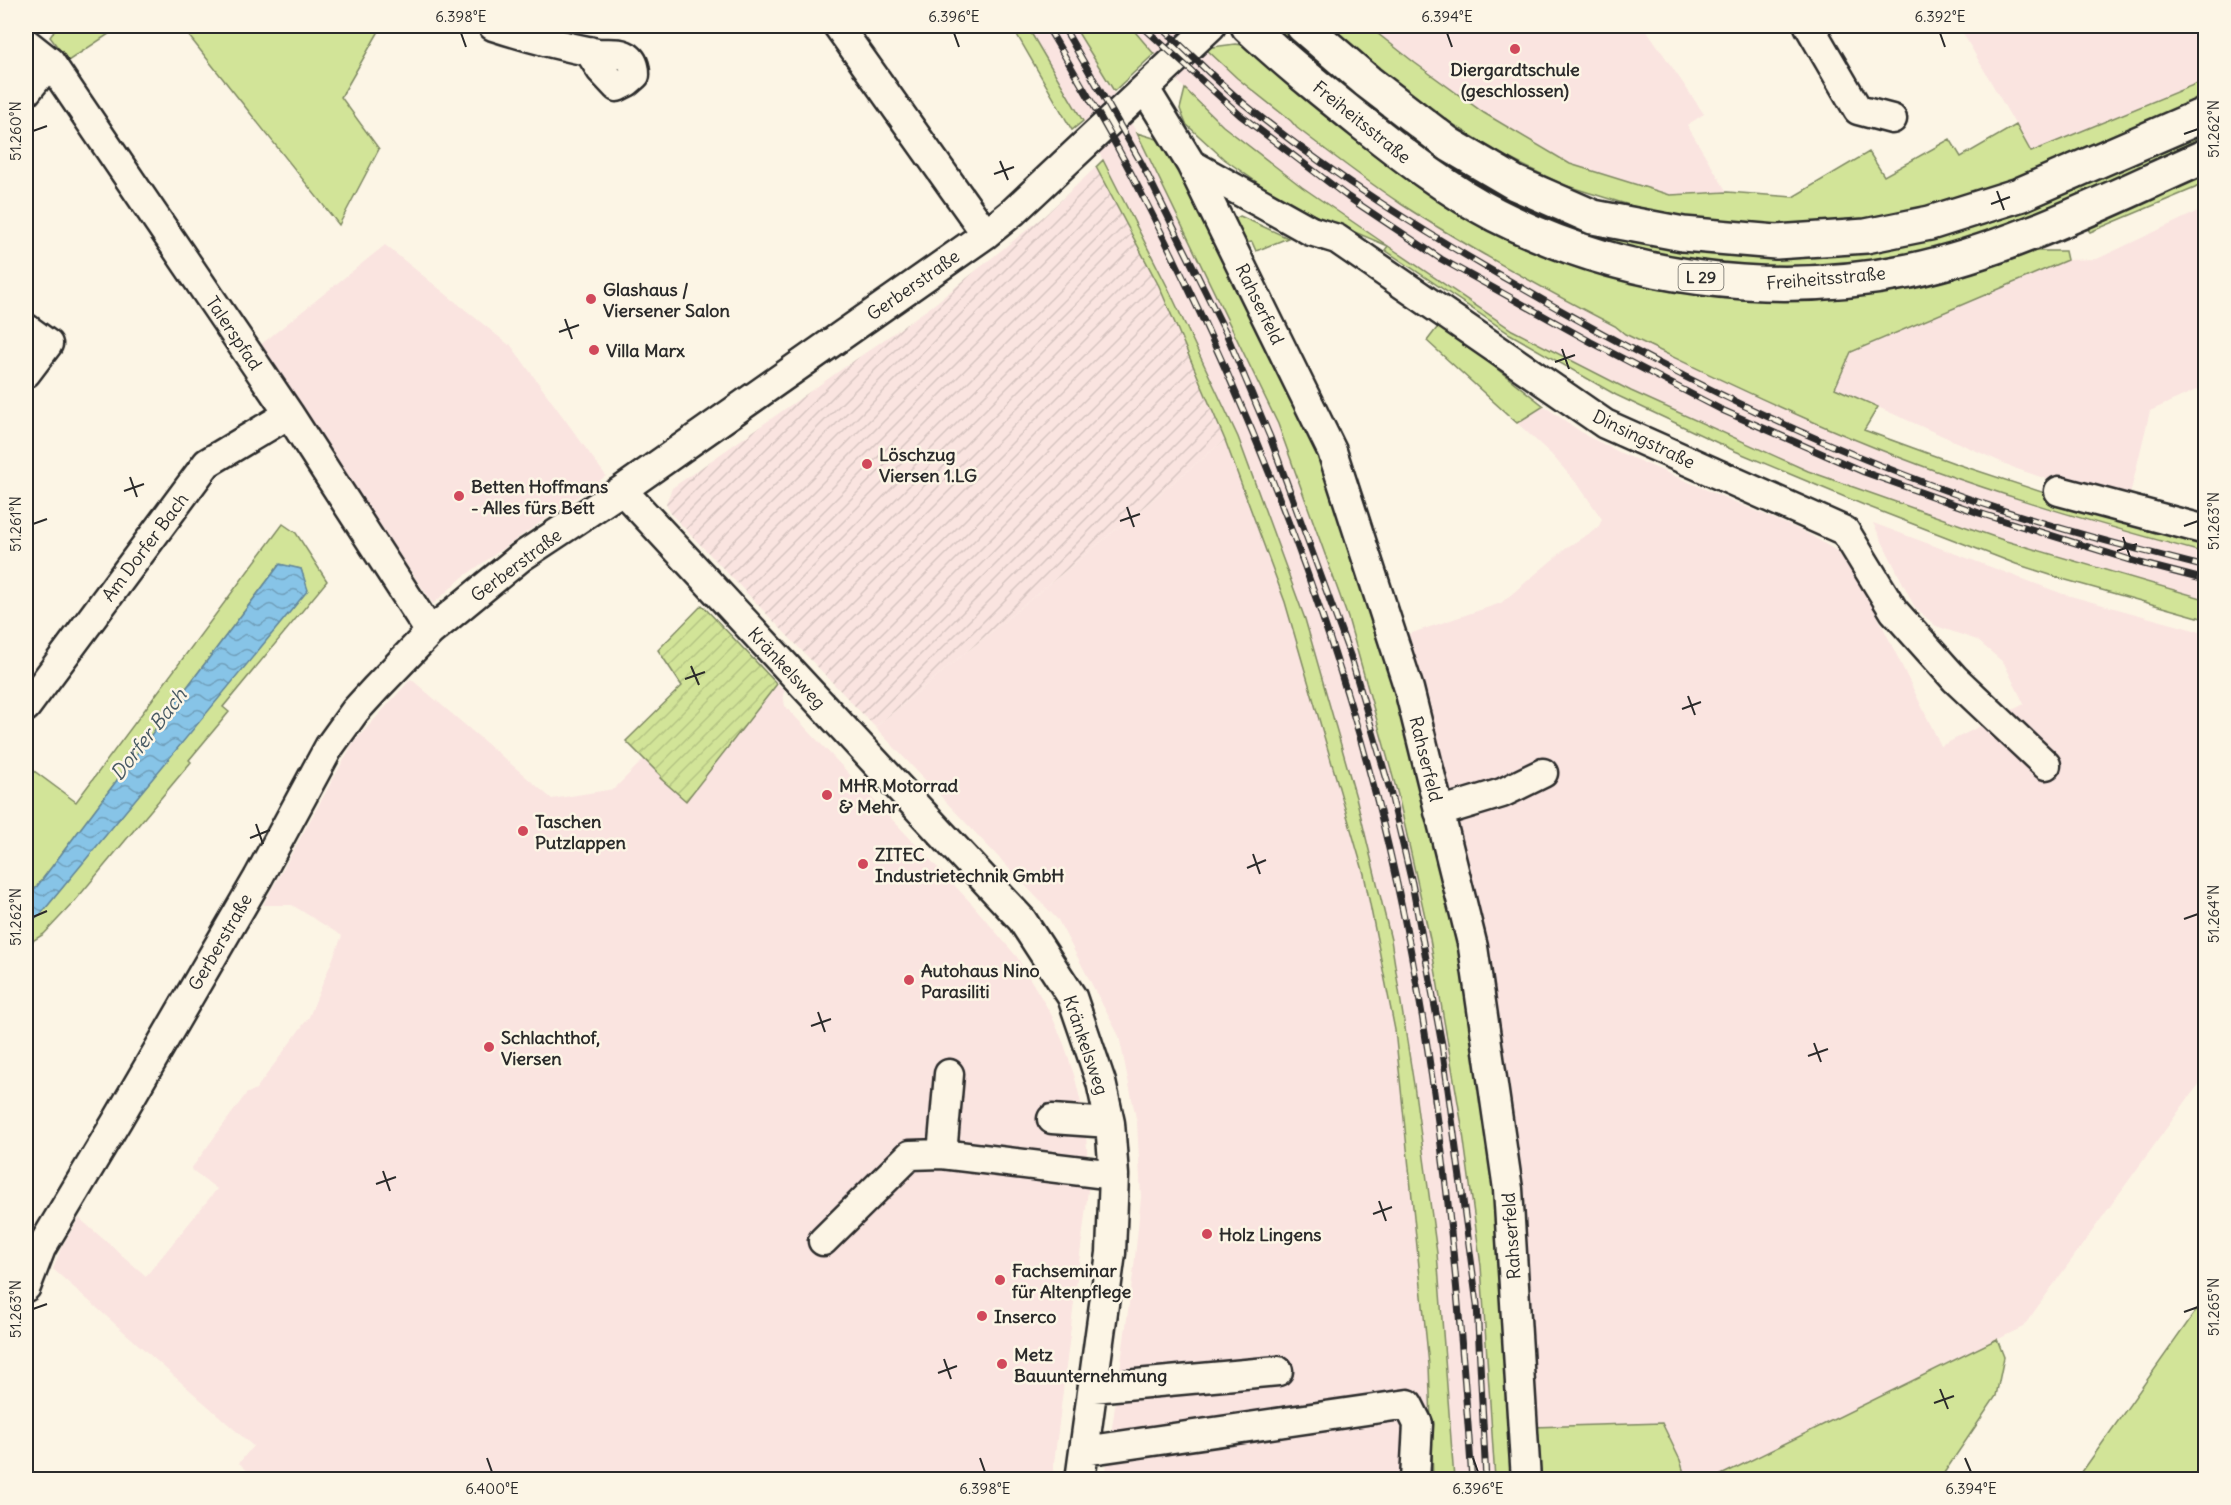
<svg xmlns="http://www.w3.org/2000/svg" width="2231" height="1505" font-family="Delius,sans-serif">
<defs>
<pattern id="industrial-furrows" width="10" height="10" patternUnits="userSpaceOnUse" patternTransform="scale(1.5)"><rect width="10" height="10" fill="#fae4e0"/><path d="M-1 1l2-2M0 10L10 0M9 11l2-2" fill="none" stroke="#d6c4c0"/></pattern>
<pattern id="garden-furrows" width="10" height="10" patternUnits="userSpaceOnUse" patternTransform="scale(1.5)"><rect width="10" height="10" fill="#d2e498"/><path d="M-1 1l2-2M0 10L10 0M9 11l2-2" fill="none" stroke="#b4c483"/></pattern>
<pattern id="water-waves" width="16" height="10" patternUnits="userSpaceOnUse" patternTransform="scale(1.5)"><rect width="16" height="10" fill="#87c4e7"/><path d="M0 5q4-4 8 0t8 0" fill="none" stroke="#6f9fbb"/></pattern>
</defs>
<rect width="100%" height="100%" fill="#fcf5e5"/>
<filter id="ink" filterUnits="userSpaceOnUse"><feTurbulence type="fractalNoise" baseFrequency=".0167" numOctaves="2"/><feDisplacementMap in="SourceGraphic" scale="12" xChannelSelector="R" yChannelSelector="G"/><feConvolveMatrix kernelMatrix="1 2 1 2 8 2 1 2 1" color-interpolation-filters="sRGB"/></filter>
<g filter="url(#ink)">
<path fill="#fae4e0" d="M1027 26H1074L1137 133 1278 424 1348 618 1398 796 1430 939 1462 1126 1481 1266 1495 1479H1454L1437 1253 1414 1085 1391 940 1357 801 1305 619 1238 437 1169 290 1083 121Z
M1130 26H1181L1237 78 1291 121 1297 128 1349 168 1625 334 1761 399 1857 441 2025 502 2205 553V599L2006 541 1807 471 1631 391 1512 330 1302 188 1223 126 1185 89Z
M1368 26H1644L1704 114 1687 125 1727 192 1670 195 1570 164 1484 113 1415 63Z
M1964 26H2205V80L2031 152 1960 28Z
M2205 208V386L2150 411 2128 503 2082 491 2017 469 1835 388 1851 352 2067 260 2097 259Z
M385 245 509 345 510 344 606 476 463 577 433 604 259 346Z
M1544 406 1587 436 1621 453 1805 532 1837 551 1860 580 1941 746 2024 704 2004 663 1977 640 1936 626 1915 608 1873 523 2063 594 2205 633V1077L2189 1097 2023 1327 1713 1479H1686L1680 1460 1533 1427 1524 1253 1505 1057 1482 930 1406 635 1501 603 1569 546 1598 528 1602 519 1579 486 1551 454 1517 423Z
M1225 440 1285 601 1364 874 1395 1030 1429 1365 1433 1479H1105L1134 1267 1141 1197 1137 1123 1119 1036 1058 920 875 727Z
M411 679 552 799 614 789 644 759 686 800 777 684 785 691 783 694 785 706 973 905 1017 957 1051 1014 1064 1044 1075 1078 1085 1120 1088 1164V1191L1052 1479H256L239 1463 253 1446 53 1269 61 1248 79 1218 146 1276 217 1189 191 1169 246 1094 256 1089 309 1017 342 936 292 905H263L353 743Z"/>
<path fill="url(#industrial-furrows)" d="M1096 167 1159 286 1225 440 875 727 671 514 666 503 672 488 932 306 1044 216Z"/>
<path fill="#d2e498" stroke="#7e8862" stroke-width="1.5" d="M58 26H121L68 61 50 37Z
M181 26H382L341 97 379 149 339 225Z
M1012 26H1027L1083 121 1072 130Z
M1074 26H1130L1154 54 1114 91Z
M1263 26H1278L1339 79 1414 139 1489 187 1589 232 1771 256 2205 129V140L2158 166 1969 242 1877 264 1767 271 1680 263 1585 240 1485 195 1406 143Z
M1328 26H1368L1415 63 1484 113 1570 164 1670 195 1727 192 1793 197 1869 152 1884 176 1950 139 1961 157 2016 125 2031 152 2205 80V103L2040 174 1896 217 1812 228 1739 226 1652 212 1564 185 1502 155 1424 106Z
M1235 44 1250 46 1347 127 1681 288 2016 251H2065L2067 260 1851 352 1835 388 1878 407 1864 430 1957 464 2078 504 2205 538V553C2087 521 1969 487 1856 440 1777 408 1701 370 1625 334L1615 326C1542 288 1470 249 1401 204 1365 180 1331 154 1297 128L1291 121 1237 78 1205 48Z
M1185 89 1223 126 1302 187 1388 246 1512 330 1631 391 1808 471 2006 541 2205 599V619L2066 580 2016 564 1864 505 1735 451 1616 395 1510 334 1385 250 1388 246 1286 203 1224 159 1186 124 1180 109Z
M1137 133 1157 139 1173 156 1323 449 1398 689 1440 852 1483 1063 1505 1260 1517 1479H1495L1481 1266 1462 1126 1430 939 1398 795 1348 618 1278 424Z
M1103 160 1169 290 1238 437 1305 619 1357 801 1391 940 1414 1085 1437 1253 1454 1479H1433L1429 1365 1395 1030 1364 874 1285 602 1225 440 1159 286 1096 167Z
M2205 171V182L2195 188 2090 232 2084 224Z
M1240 216 1288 238 1256 251 1252 242 1242 243 1231 221Z
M1440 324 1544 406 1517 423 1427 341Z
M283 524 296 533 327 581 223 707 229 712 189 760 191 762 74 902 44 934 26 945V923L40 915 307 590 301 569 279 565 26 901V765L76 802Z
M2205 1298V1479H2077Z
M1997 1339 2004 1357 1996 1396 1940 1479H1713Z
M1662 1423 1680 1460 1686 1479H1534L1533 1427Z"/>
<path fill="url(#garden-furrows)" stroke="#7e8862" stroke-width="1.5" d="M702 605 777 684 686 801 660 778 661 776 626 741 682 686 658 650Z"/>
<path fill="url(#water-waves)" stroke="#62879c" stroke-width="1.5" d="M280 564 301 569 308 590 40 915 26 923V901Z"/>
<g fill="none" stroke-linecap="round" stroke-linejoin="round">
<g stroke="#2b2b2b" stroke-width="33">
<path id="minor" d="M493 26C527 37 561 46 597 53 607 54 621 51 629 58 634 62 635 70 635 75L627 82 617 87 601 70 589 51
M838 26 986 234
M1809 26 1858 110 1892 119
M26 43 50 62 289 414 430 632
M1145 89 1191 164 1332 451 1409 689 1473 947 1508 1189 1526 1480
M26 92 50 62
M1191 164 1311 231 1337 239 1605 424 1845 531 1894 611 1955 679 2046 765
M26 328 48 344 26 373
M622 490 1022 920 1072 997 1101 1082 1110 1123 1114 1175 1111 1253 1080 1480
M2059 491 2206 530
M26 707 207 463 289 414
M1439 812 1502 793 1543 773
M1052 1119 1110 1123
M942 1154 949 1074
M823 1241 910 1155 942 1154 1114 1175
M26 1287 41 1248 118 1119 258 878 329 747 355 711 376 688 430 632 521 557 622 490 986 234 1013 212 1211 26
M1093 1388 1278 1371
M1084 1451 1408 1404 1418 1424 1415 1480"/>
</g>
<g stroke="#2b2b2b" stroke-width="38">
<path id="major" d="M1248 26C1285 61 1325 93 1365 125 1407 158 1449 191 1496 215 1623 279 1770 299 1909 271 2011 250 2111 198 2206 156
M1303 26 1368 82 1450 145 1515 183 1593 217 1683 234 1776 242 1866 236 1930 223 2019 195 2206 114"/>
</g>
<use href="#minor" stroke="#fcf5e5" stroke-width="28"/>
<use href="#major" stroke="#fcf5e5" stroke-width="33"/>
<g stroke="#2b2b2b" stroke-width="7">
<path id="rail" d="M1047 26C1075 74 1105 123 1131 173 1248 398 1343 636 1397 884 1440 1080 1458 1280 1472 1480
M1063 26 1142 164 1226 333 1270 437 1351 658 1390 790 1412 883 1442 1045 1477 1304 1486 1480
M1142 26 1240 115 1348 197 1441 259 1591 342 1722 410 1864 472 1979 513 2140 563 2206 580
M1160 26C1189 52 1217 82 1248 107 1333 176 1427 234 1522 288 1668 373 1821 448 1981 503 2054 528 2131 548 2206 567"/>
</g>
<use href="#rail" stroke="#fcf5e5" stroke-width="4.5" stroke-dasharray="14" stroke-linecap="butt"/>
</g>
</g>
<path fill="none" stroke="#2b2b2b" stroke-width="2" d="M461 33 466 47M954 33 959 47M1447 33 1452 47M1940 33 1945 47M33 131 47 126M2184 134 2198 129M1000 161 1008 180M994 174 1014 167M1997 191 2004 210M1991 204 2010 197M565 319 572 339M559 332 579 325M1562 349 1569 369M1555 362 1575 355M130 477 137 497M124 491 144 484M1127 507 1134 527M1120 521 1140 514M33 524 47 519M2184 526 2198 521M2123 537 2130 557M2117 551 2137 544M691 666 699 685M685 679 705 672M1688 696 1695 715M1682 709 1701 702M256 824 263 844M250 838 270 830M1253 854 1260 874M1247 868 1266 860M33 917 47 911M2184 919 2198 914M818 1012 825 1032M811 1026 831 1019M1814 1043 1821 1062M1808 1056 1828 1049M383 1171 390 1191M376 1184 396 1177M1379 1201 1386 1221M1373 1214 1392 1207M33 1309 47 1304M2184 1312 2198 1307M944 1359 951 1379M938 1373 957 1366M1940 1389 1948 1409M1934 1403 1954 1396M487 1458 492 1472M980 1458 985 1472M1473 1458 1478 1472M1965 1458 1971 1472"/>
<g fill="#d1495b" stroke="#fcf5e5" stroke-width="2">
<circle cx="1515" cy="49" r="6"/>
<circle cx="591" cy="299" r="6"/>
<circle cx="594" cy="350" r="6"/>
<circle cx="867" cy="464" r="6"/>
<circle cx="459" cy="496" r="6"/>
<circle cx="827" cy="795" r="6"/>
<circle cx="523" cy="831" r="6"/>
<circle cx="863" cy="864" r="6"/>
<circle cx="909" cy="980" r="6"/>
<circle cx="489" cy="1047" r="6"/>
<circle cx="1207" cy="1234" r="6"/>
<circle cx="1000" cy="1280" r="6"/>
<circle cx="982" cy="1316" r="6"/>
<circle cx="1002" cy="1364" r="6"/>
</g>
<g text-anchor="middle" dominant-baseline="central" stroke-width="5" stroke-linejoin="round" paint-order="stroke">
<rect fill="#fcf5e5" stroke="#6a6863" stroke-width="1.5" x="1678.5" y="264" width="45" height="26" rx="4.5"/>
<g font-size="16" font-weight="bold" fill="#2b2b2b">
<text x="1701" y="277">L 29</text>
</g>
<g font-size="18" font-weight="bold" fill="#2b2b2b" stroke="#fcf5e5" text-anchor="start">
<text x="1515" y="69" text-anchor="middle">Diergardtschule<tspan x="1515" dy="21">(geschlossen)</tspan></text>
<text x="603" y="289">Glashaus /<tspan x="603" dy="21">Viersener Salon</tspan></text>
<text x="606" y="350">Villa Marx</text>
<text x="879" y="454">Löschzug<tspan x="879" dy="21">Viersen 1.LG</tspan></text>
<text x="471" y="486">Betten Hoffmans<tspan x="471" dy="21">- Alles fürs Bett</tspan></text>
<text x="839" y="785">MHR Motorrad<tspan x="839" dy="21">&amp; Mehr</tspan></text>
<text x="535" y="821">Taschen<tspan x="535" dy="21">Putzlappen</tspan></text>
<text x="875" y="854">ZITEC<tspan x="875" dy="21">Industrietechnik GmbH</tspan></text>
<text x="921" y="970">Autohaus Nino<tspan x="921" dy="21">Parasiliti</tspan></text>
<text x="501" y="1037">Schlachthof,<tspan x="501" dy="21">Viersen</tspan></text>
<text x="1219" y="1234">Holz Lingens</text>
<text x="1012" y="1270">Fachseminar<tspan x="1012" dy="21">für Altenpflege</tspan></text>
<text x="994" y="1316">Inserco</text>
<text x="1014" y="1354">Metz<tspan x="1014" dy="21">Bauunternehmung</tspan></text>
</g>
<g font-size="18" fill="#2b2b2b" stroke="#fcf5e5">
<text transform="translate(1362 122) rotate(39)">Freiheitsstraße</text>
<text transform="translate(1826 278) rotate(-5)">Freiheitsstraße</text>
<text transform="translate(913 285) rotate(-35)">Gerberstraße</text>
<text transform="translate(1260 304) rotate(64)">Rahserfeld</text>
<text transform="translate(234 333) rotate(56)">Talerspfad</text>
<text transform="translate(1644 439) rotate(26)">Dinsingstraße</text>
<text transform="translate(145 547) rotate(-53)">Am Dorfer Bach</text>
<text transform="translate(516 565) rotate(-37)">Gerberstraße</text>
<text transform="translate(787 668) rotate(47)">Kränkelsweg</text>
<text transform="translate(1426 759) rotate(76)">Rahserfeld</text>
<text transform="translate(220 942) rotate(-60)">Gerberstraße</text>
<text transform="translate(1086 1045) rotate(71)">Kränkelsweg</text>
<text transform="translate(1511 1236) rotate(-94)">Rahserfeld</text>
</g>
<g font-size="20" font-style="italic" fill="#475963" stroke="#fcf5e5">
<text transform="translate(148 734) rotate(-52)">Dorfer Bach</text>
</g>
</g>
<rect width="2231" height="1505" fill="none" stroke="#fcf5e5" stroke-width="66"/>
<rect x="33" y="33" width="2165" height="1439" fill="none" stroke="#2b2b2b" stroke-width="2"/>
<g font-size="15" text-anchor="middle" fill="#2b2b2b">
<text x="461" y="22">6.398°E</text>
<text x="954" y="22">6.396°E</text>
<text x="1447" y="22">6.394°E</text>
<text x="1940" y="22">6.392°E</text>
<text transform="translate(2214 129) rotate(-90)" y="5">51.262°N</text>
<text transform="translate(16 131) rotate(-90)" y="5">51.260°N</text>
<text transform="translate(2214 521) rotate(-90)" y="5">51.263°N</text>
<text transform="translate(16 524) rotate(-90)" y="5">51.261°N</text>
<text transform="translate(2214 914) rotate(-90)" y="5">51.264°N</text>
<text transform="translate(16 917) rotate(-90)" y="5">51.262°N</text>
<text transform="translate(2214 1307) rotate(-90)" y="5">51.265°N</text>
<text transform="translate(16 1309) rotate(-90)" y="5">51.263°N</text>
<text x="492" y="1494">6.400°E</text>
<text x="985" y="1494">6.398°E</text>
<text x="1478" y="1494">6.396°E</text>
<text x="1971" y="1494">6.394°E</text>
</g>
</svg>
